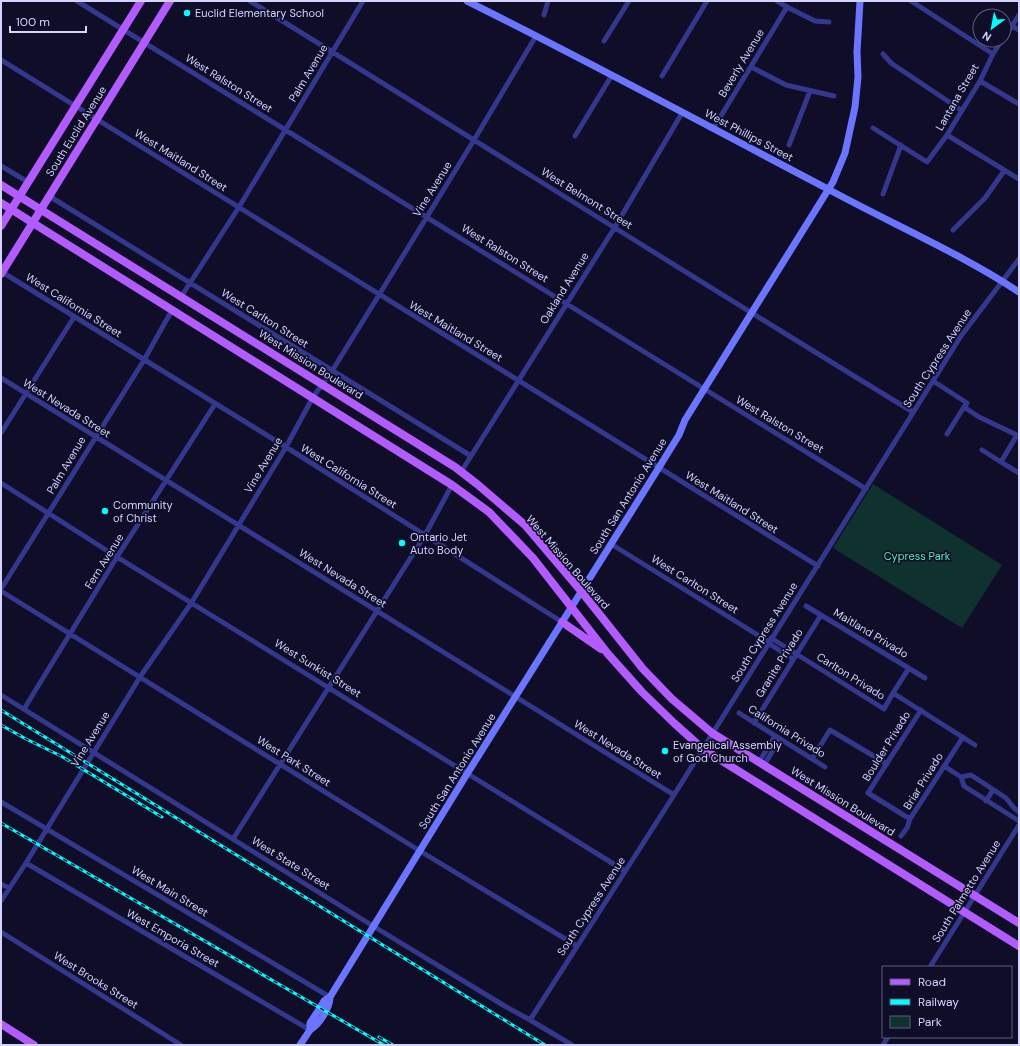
<svg xmlns="http://www.w3.org/2000/svg" width="1020" height="1046" font-family="'DM Sans',sans-serif">
<rect width="100%" height="100%" fill="#0f0d28"/>
<path fill="#0f322e" d="M873 484 1002 565 962 628 833 548Z"/>
<g fill="none" stroke-linecap="round" stroke-linejoin="round">
<path stroke="#33388c" stroke-width="5" d="M77 1 866 489
M250 1C471 137 691 277 913 412
M777 1 787 7 815 21 829 22
M911 1 993 54
M544 15 548 1
M1012 26 1019 30
M1004 38 1019 15
M604 41 629 1
M883 54 891 63 961 110
M1 60 818 566
M751 67 786 85 834 96
M662 76 707 1
M980 81 1019 104
M873 128 927 162 947 135 980 81 993 54 1002 40
M713 129 787 7
M947 135 1019 179
M575 136 612 75
M789 145 810 91
M1 166 28 182
M883 194 901 145
M49 196 471 456
M953 230 985 198 1004 171
M2 272 286 447 562 622
M181 297 239 207 363 1
M1 378C226 517 450 656 674 795
M933 381 967 403 964 407
M1 433 74 317
M947 434 964 407 979 417 1019 436
M982 450 1001 462 1017 435
M1001 462 1019 473
M461 472 615 227 682 113
M1 483 117 557 625 871
M611 544 769 642
M1 589 144 360 172 310
M1 591 420 851 577 946
M806 606 925 678
M771 638 884 709 893 693 975 745
M768 643 793 659
M893 693 909 668
M1 695 373 926 503 1005 530 1020 572 1045
M24 709 117 557 215 404
M739 713 825 767
M754 723 821 615
M812 759 830 730 887 764
M759 762 775 736
M764 765 780 739
M944 766 961 777 971 775 1006 798 1014 808 1019 812
M961 777 964 786 1019 821
M986 801 993 790
M1 802 330 997
M910 819 868 793 921 710
M901 836 907 828 910 819 963 737
M233 839 425 535 452 485
M26 863 310 1030
M1 884 9 888
M1 901 26 863 140 677 192 602 286 447 313 397 332 371 379 295 474 140 536 36
M1 932 181 1045
M930 967 1019 825
M530 1020 674 795 961 336 1019 259
M883 1045 888 1037"/>
<path stroke="#6b75ff" stroke-width="7" d="M467 1C588 61 706 125 826 188 890 223 958 252 1019 292
M310 1030C319 1025 330 1008 330 997
M300 1045 310 1030V1023L320 1008 324 1001 330 997 349 966 467 774 658 469 679 435 685 420 833 182 845 153 855 107 858 77 857 52 860 1"/>
<path stroke="#b25bff" stroke-width="8" d="M1 185 455 467 477 484 525 525 581 591 643 669 672 699 712 733 1019 923
M1 203 452 485 489 512 533 558 608 654 642 692 674 723 703 749 1019 946
M1 226 141 1
M1 274 170 1
M562 622 601 649
M1 1024 34 1045"/>
<g stroke="#00fdff" stroke-width="3">
<path id="rail" d="M1 710 545 1045
M1 725 26 739 61 756 162 817
M1 823 384 1045
M379 1037 393 1045"/>
</g>
<use href="#rail" stroke="#0f0d28" stroke-width="1.5" stroke-dasharray="4.5" stroke-linecap="butt"/>
</g>
<g fill="#00fdff" stroke="#0f0d28" stroke-width="1.5">
<circle cx="187" cy="13" r="4"/>
<circle cx="105" cy="511" r="4"/>
<circle cx="402" cy="543" r="4"/>
<circle cx="665" cy="751" r="4"/>
</g>
<g text-anchor="middle" dominant-baseline="central" stroke-width="3.5" stroke-linejoin="round" paint-order="stroke">
<g font-size="11" fill="#d4d4ff" stroke="#0f0d28" text-anchor="start">
<text x="195" y="13">Euclid Elementary School</text>
<text x="113" y="505">Community<tspan x="113" dy="13">of Christ</tspan></text>
<text x="410" y="537">Ontario Jet<tspan x="410" dy="13">Auto Body</tspan></text>
<text x="673" y="745">Evangelical Assembly<tspan x="673" dy="13">of God Church</tspan></text>
</g>
<g font-size="11" fill="#d4d4ff" stroke="#0f0d28">
<text transform="translate(741 63) rotate(-59)">Beverly Avenue</text>
<text transform="translate(308 73) rotate(-59)">Palm Avenue</text>
<text transform="translate(229 83) rotate(32)">West Ralston Street</text>
<text transform="translate(957 97) rotate(-60)">Lantana Street</text>
<text transform="translate(76 131) rotate(-58)">South Euclid Avenue</text>
<text transform="translate(749 135) rotate(28)">West Phillips Street</text>
<text transform="translate(181 160) rotate(32)">West Maitland Street</text>
<text transform="translate(432 189) rotate(-58)">Vine Avenue</text>
<text transform="translate(587 198) rotate(32)">West Belmont Street</text>
<text transform="translate(505 253) rotate(32)">West Ralston Street</text>
<text transform="translate(564 288) rotate(-58)">Oakland Avenue</text>
<text transform="translate(74 305) rotate(32)">West California Street</text>
<text transform="translate(265 318) rotate(32)">West Carlton Street</text>
<text transform="translate(456 331) rotate(31)">West Maitland Street</text>
<text transform="translate(937 358) rotate(-57)">South Cypress Avenue</text>
<text transform="translate(311 364) rotate(32)">West Mission Boulevard</text>
<text transform="translate(67 408) rotate(32)">West Nevada Street</text>
<text transform="translate(780 424) rotate(31)">West Ralston Street</text>
<text transform="translate(66 465) rotate(-59)">Palm Avenue</text>
<text transform="translate(263 465) rotate(-59)">Vine Avenue</text>
<text transform="translate(349 476) rotate(32)">West California Street</text>
<text transform="translate(628 496) rotate(-58)">South San Antonio Avenue</text>
<text transform="translate(732 502) rotate(32)">West Maitland Street</text>
<text transform="translate(104 561) rotate(-58)">Fern Avenue</text>
<text transform="translate(568 562) rotate(49)">West Mission Boulevard</text>
<text transform="translate(343 578) rotate(32)">West Nevada Street</text>
<text transform="translate(695 584) rotate(32)">West Carlton Street</text>
<text transform="translate(764 632) rotate(-58)">South Cypress Avenue</text>
<text transform="translate(871 633) rotate(31)">Maitland Privado</text>
<text transform="translate(779 663) rotate(-58)">Granite Privado</text>
<text transform="translate(318 668) rotate(32)">West Sunkist Street</text>
<text transform="translate(851 676) rotate(32)">Carlton Privado</text>
<text transform="translate(787 731) rotate(32)">California Privado</text>
<text transform="translate(90 739) rotate(-58)">Vine Avenue</text>
<text transform="translate(886 746) rotate(-58)">Boulder Privado</text>
<text transform="translate(618 749) rotate(32)">West Nevada Street</text>
<text transform="translate(294 761) rotate(32)">West Park Street</text>
<text transform="translate(457 771) rotate(-58)">South San Antonio Avenue</text>
<text transform="translate(923 781) rotate(-58)">Briar Privado</text>
<text transform="translate(843 801) rotate(32)">West Mission Boulevard</text>
<text transform="translate(291 863) rotate(32)">West State Street</text>
<text transform="translate(170 891) rotate(31)">West Main Street</text>
<text transform="translate(966 891) rotate(-58)">South Palmetto Avenue</text>
<text transform="translate(591 906) rotate(-57)">South Cypress Avenue</text>
<text transform="translate(173 938) rotate(30)">West Emporia Street</text>
<text transform="translate(96 980) rotate(32)">West Brooks Street</text>
</g>
<g font-size="11" fill="#53ecb7" stroke="#0f0d28">
<text x="917" y="556">Cypress Park</text>
</g>
</g>
<rect width="1020" height="1046" fill="none" stroke="#d4d4ff" stroke-width="4"/>
<rect x="882" y="966" width="130" height="72" fill="#0f0d28" stroke="#5e5d7e"/>
<rect x="890" y="979" width="20" height="6" fill="#b25bff" stroke="#5e5d7e"/>
<text x="918" y="986" font-size="12" fill="#d4d4ff">Road</text>
<rect x="890" y="999" width="20" height="6" fill="#00fdff" stroke="#5e5d7e"/>
<text x="918" y="1006" font-size="12" fill="#d4d4ff">Railway</text>
<rect x="890" y="1016" width="20" height="12" fill="#0f322e" stroke="#5e5d7e"/>
<text x="918" y="1026" font-size="12" fill="#d4d4ff">Park</text>
<g transform="translate(992 28) rotate(212)"><circle r="19" fill="#0f0d28" stroke="#5e5d7e"/>
<path d="M0-3L7 15L0 10L-7 15Z" fill="#00fdff"/>
<text y="-6" font-size="11" font-weight="bold" text-anchor="middle" fill="#d4d4ff">N</text>
</g>
<path d="M10 26v6h76v-6" fill="none" stroke="#d4d4ff" stroke-width="2"/>
<text x="16" y="26" font-size="12" fill="#d4d4ff" stroke="#0f0d28" stroke-width="3" paint-order="stroke">100 m</text>
</svg>
